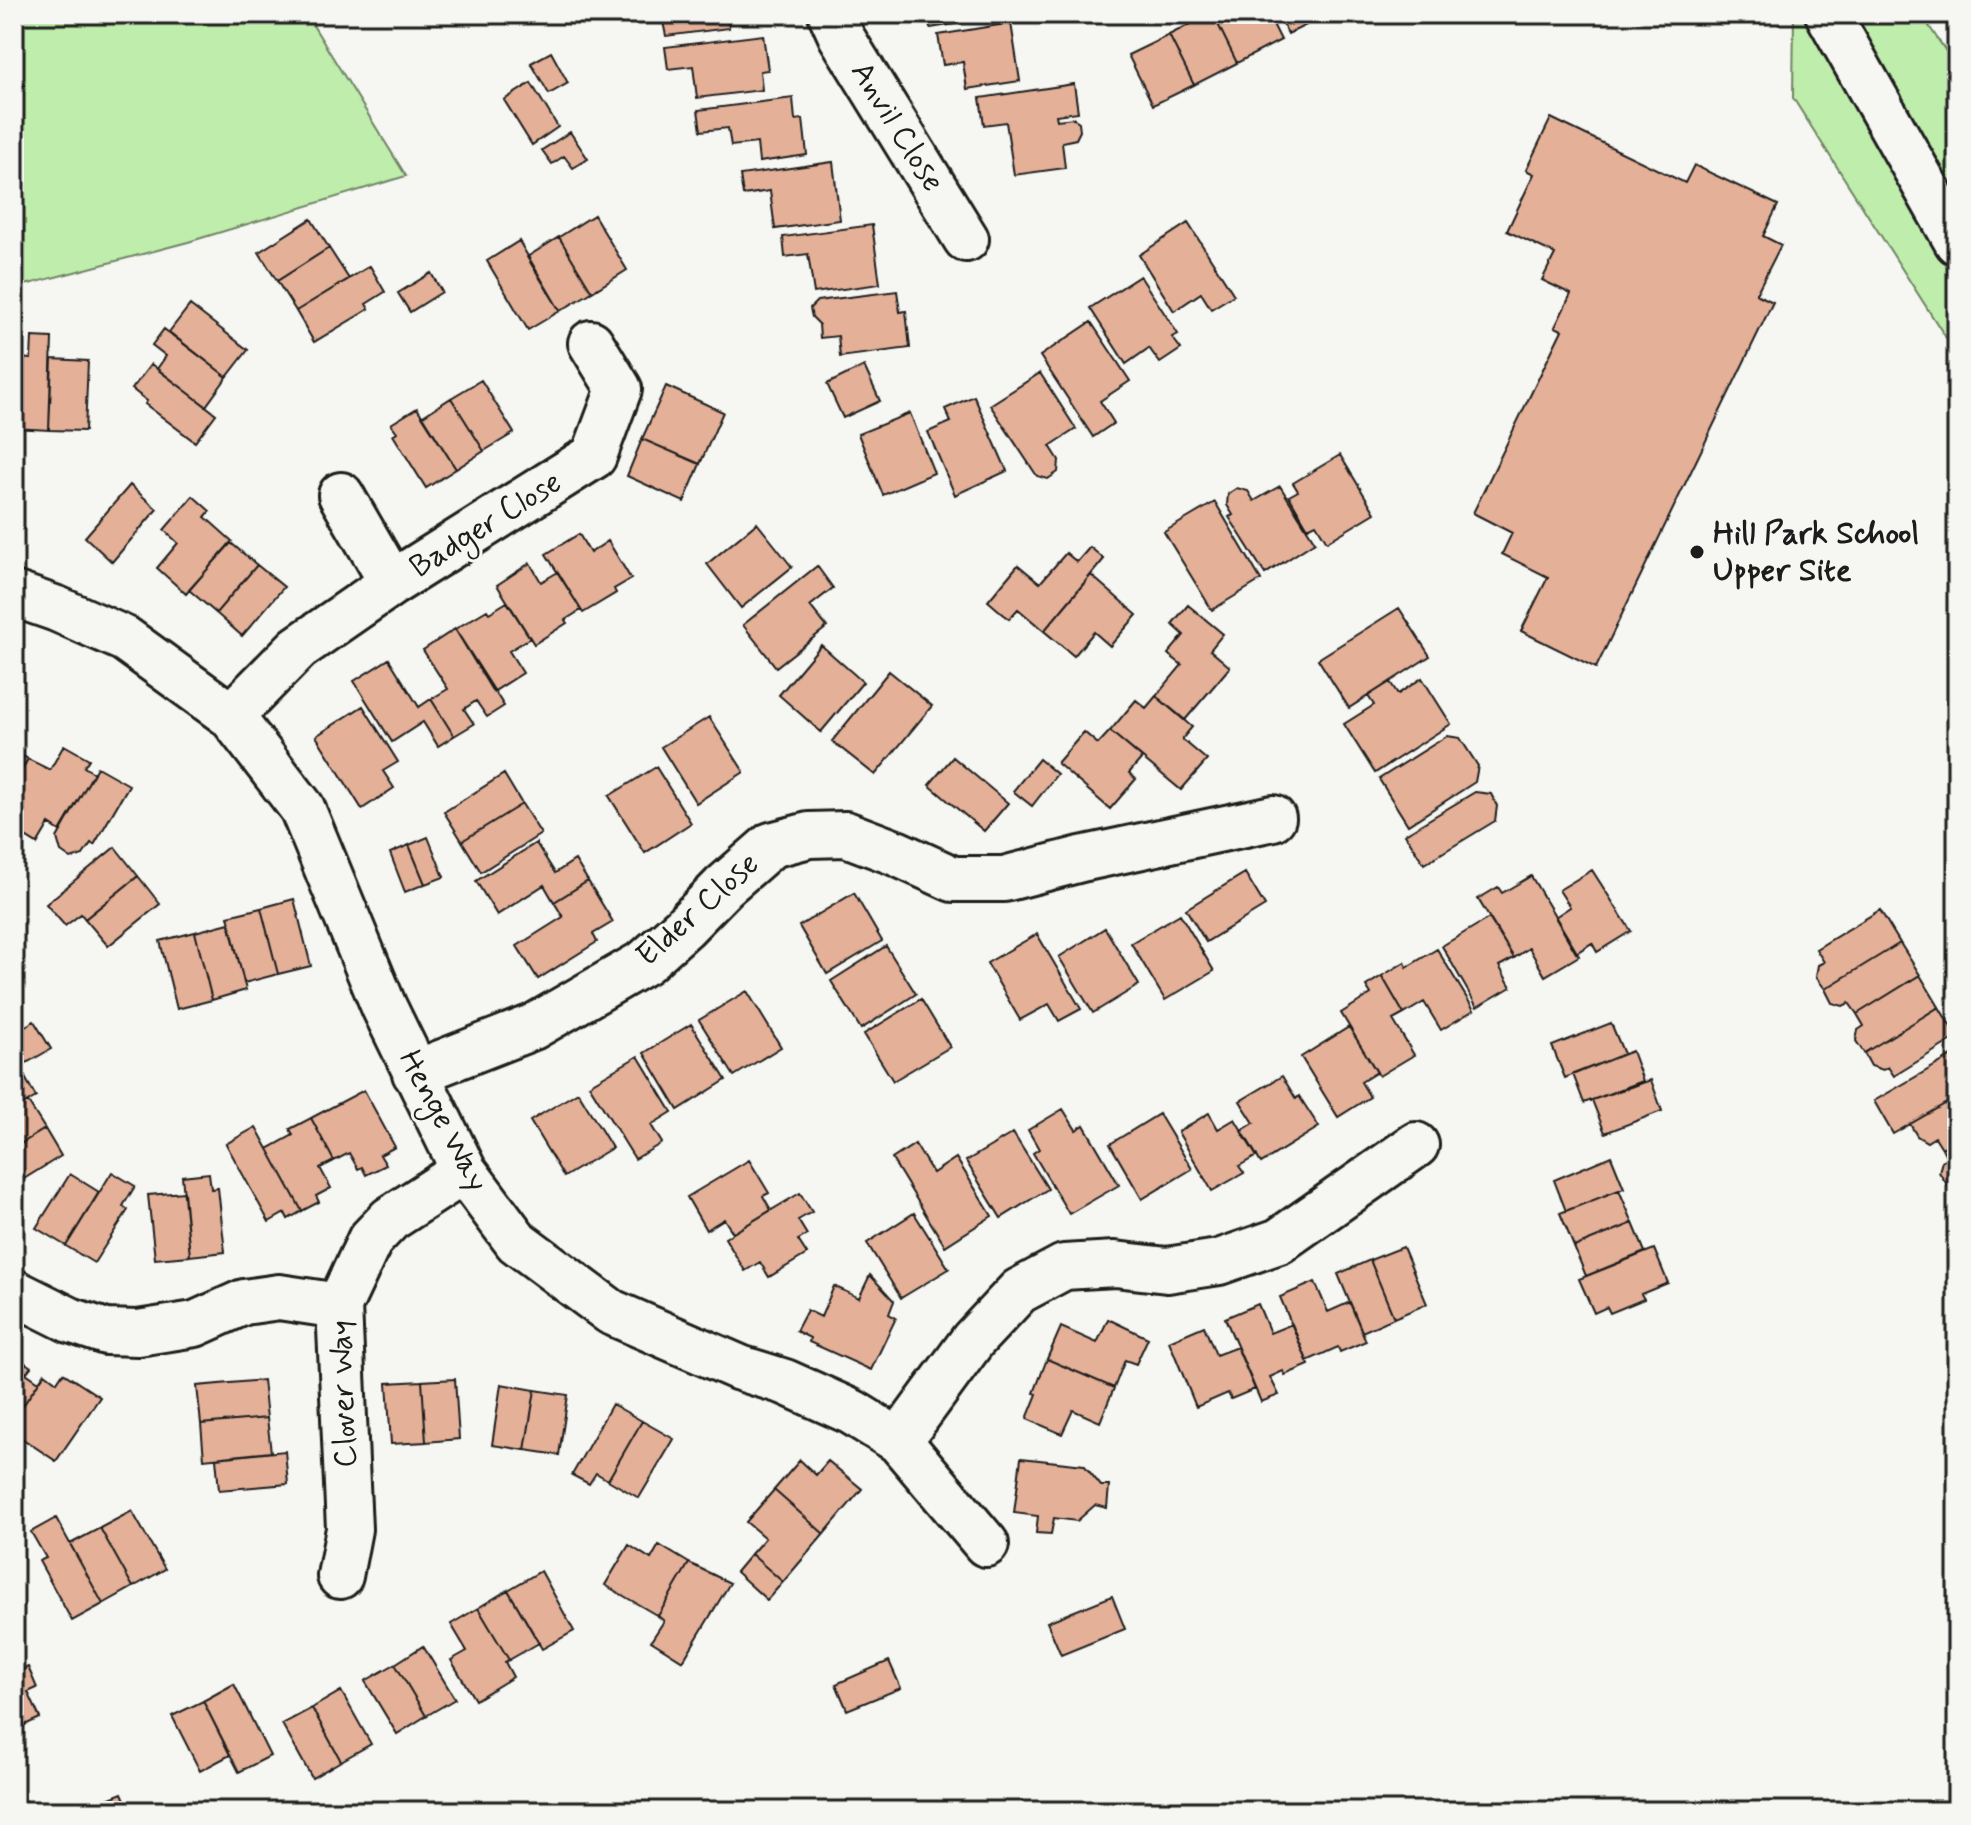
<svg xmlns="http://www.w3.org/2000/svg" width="1971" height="1825" font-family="Mynerve,sans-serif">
<rect width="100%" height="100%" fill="#f6f6f2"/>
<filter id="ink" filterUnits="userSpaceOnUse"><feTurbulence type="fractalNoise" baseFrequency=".0125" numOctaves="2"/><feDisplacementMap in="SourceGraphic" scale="16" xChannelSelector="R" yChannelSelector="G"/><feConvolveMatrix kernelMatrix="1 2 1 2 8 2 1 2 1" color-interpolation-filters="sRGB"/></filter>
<g filter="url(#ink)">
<path fill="#bfedab" stroke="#6e8464" stroke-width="2" d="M14 14H306L406 176 188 242 14 288Z
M1794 14H1921L1957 68V355L1793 98Z"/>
<path fill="#e4b098" stroke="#1c1c1c" stroke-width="2" d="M656 14H727L729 28 666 36 662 17 657 18Z
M927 14H979L980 20 930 28Z
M1210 14H1213L1237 63 1194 85 1169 35Z
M1213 14H1268L1281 40 1237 63Z
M1278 14H1329L1288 34Z
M1011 23 1020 81 967 89 963 62 943 65 938 35Z
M763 35 768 70 760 71 762 90 697 98 693 66 668 69 665 47Z
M1169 35 1194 85 1153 105 1128 55Z
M551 52 568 83 549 94 531 63Z
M531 83 558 127 532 145 504 100Z
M1074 84 1078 112 1056 115 1057 120 1073 118 1079 122 1080 131 1076 139 1062 142 1065 168 1014 175 1006 122 984 125 980 98Z
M793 98 795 120 803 119 807 155 759 162 757 143 731 146 728 128 701 131 698 110Z
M1551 118 1685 183 1694 165 1778 205 1763 236 1781 245 1756 294 1773 302 1596 668 1521 631 1548 577 1502 554 1512 533 1473 513 1562 330 1555 327 1571 294 1542 280 1555 254 1507 231 1534 174 1526 170Z
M570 132 588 159 573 168 564 156 552 164 542 150Z
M833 162 840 220 775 229 770 191 743 195 740 175Z
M594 215 627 270 592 292 559 237Z
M311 219 329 248 277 281 259 252Z
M1188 223 1234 295 1211 309 1201 293 1174 311 1139 255Z
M872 225 880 284 814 293 808 254 785 257 783 237Z
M559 237 592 292 560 311 527 257Z
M519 241 560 311 528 330 487 261Z
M329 248 349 279 296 311 277 281Z
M370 266 385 292 366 304 369 309 314 342 296 311Z
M431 273 442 292 410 312 398 293Z
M1140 276 1178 334 1172 337 1181 349 1160 363 1149 348 1126 364 1090 308Z
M897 291 900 312 906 311 910 348 840 357 838 336 820 338 819 324 812 317 810 308 817 301Z
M190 305 248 350 227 377 169 332Z
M1091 322 1130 381 1100 401 1114 423 1093 437 1040 356Z
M164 329 227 377 206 406 157 369 166 356 152 345Z
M32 337 52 338 49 430 14 428 17 358 31 359Z
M52 359 88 361 85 431 49 430Z
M151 364 216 414 195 442 145 404 147 401 132 389Z
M864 366 880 401 843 418 827 384Z
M1040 373 1076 429 1050 446 1059 460 1058 472 1048 479 1037 476 990 405Z
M481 380 514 433 484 451 451 398Z
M666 386 723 412 700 464 642 439Z
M974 396 1007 471 955 495 928 432 951 422 945 409Z
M451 398 484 451 456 469 423 416Z
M417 408 456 469 426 488 393 435 397 432 391 424Z
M910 413 934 473 883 495 858 434Z
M642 439 700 464 684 502 627 476Z
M1340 455 1375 513 1327 542 1316 524 1308 528 1289 496 1298 491 1293 483Z
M130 485 157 509 112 562 85 537Z
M1280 486 1315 542 1265 574 1229 517 1233 515 1227 505 1228 494 1237 488 1248 491 1254 501Z
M193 496 210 511 205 517 232 541 186 594 157 568 178 543 164 530Z
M1215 502 1261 580 1212 610 1164 532Z
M757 523 792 567 741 608 707 564Z
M579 534 590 553 608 541 631 579 614 589 616 593 583 613 546 554Z
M231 543 257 565 216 613 189 590Z
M1090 547 1104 559 1044 631 1018 609 1009 619 988 601 1018 565 1040 583 1066 553 1077 562Z
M530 563 541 582 558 572 581 610 565 620 567 623 534 644 497 585Z
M257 565 284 587 242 636 216 613Z
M817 566 833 588 810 606 827 627 776 667 743 625Z
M1091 575 1137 615 1110 646 1094 632 1074 656 1044 631Z
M507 602 530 638 509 651 523 673 493 692 455 629 487 610 489 613Z
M1188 605 1223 634 1210 650 1230 667 1185 720 1156 696 1182 665 1168 654 1184 635 1172 624Z
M1399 608 1430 656 1349 708 1318 659Z
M455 629 504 706 487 717 476 701 464 709 474 724 454 736 431 699 448 689 423 650Z
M821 645 863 682 821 732 779 695Z
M389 659 419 707 431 699 454 736 438 746 423 722 392 742 354 681Z
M889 671 932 706 875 775 832 741Z
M1422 678 1451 724 1375 773 1344 724 1374 705 1368 696 1390 682 1398 694Z
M1156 696 1192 727 1182 739 1207 760 1181 790 1110 731 1136 700 1146 708Z
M363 706 398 762 383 771 394 788 362 809 316 736Z
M709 717 744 772 696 803 661 747Z
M1110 731 1142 758 1129 773 1136 779 1110 809 1057 763 1084 732 1098 744Z
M1447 736 1460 738 1478 766 1475 782 1408 825 1379 779Z
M64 745 89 759 84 767 94 773 60 831 49 824 37 844 14 830V784L28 759 50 770Z
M14 751 28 759 14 784Z
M953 757 1008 803 984 831 929 785Z
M1039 759 1057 774 1032 806 1013 791Z
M97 767 129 785 94 845 91 843 83 855 71 859 61 852 57 838Z
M656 767 691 823 645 853 609 796Z
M504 774 522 804 462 841 444 812Z
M1475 792 1491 794 1497 806 1495 821 1424 864 1405 834Z
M522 804 541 834 481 872 462 841Z
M428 837 444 877 425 884 409 845Z
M536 843 555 873 575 860 588 881 554 902 544 885 497 915 476 881Z
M409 845 425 884 405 892 390 853Z
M115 847 138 876 85 919 81 914 65 926 46 904Z
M1592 870 1631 931 1597 952 1592 943 1576 953 1555 917 1570 907 1559 890Z
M1245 873 1265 906 1206 942 1186 909Z
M138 876 160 904 108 946 85 919Z
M1531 876 1579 956 1545 976 1529 948 1514 958 1478 899 1498 887 1502 893Z
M588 881 613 922 593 934 597 942 538 979 517 946 563 917 554 902Z
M854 893 882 941 827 974 799 926Z
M294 899 311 966 278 974 261 908Z
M261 908 278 974 244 983 228 916Z
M1880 910 1900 943 1825 989 1816 977 1818 965 1824 962 1816 949Z
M1180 914 1214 971 1165 1000 1131 943Z
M1489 918 1514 958 1499 966 1511 987 1477 1007 1442 946Z
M229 923 246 990 212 1000 195 932Z
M1105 928 1139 985 1093 1013 1059 957Z
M195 932 212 1000 177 1009 160 941Z
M1037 934 1081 1009 1059 1021 1049 1004 1020 1020 987 963Z
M1900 943 1920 975 1857 1014 1849 1003 1843 1006 1832 1003 1825 989Z
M886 946 916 994 861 1029 831 981Z
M1437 949 1474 1010 1441 1030 1424 1002 1404 1014 1382 976 1405 962 1407 967Z
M1920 975 1939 1007 1864 1053 1856 1041 1858 1030 1864 1026 1857 1014Z
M1382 976 1404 1014 1393 1020 1414 1055 1379 1076 1341 1013 1371 994 1366 986Z
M747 991 781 1047 734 1076 699 1020Z
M921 999 950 1047 893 1081 864 1034Z
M1939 1007 1957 1037 1894 1076 1888 1067 1883 1070 1871 1066 1864 1053Z
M34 1021 51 1049 14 1070V1033Z
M1611 1023 1624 1054 1565 1078 1552 1046Z
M691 1024 726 1080 678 1110 644 1053Z
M1349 1027 1377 1072 1361 1082 1370 1097 1338 1117 1301 1057Z
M1632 1051 1643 1081 1584 1103 1573 1074Z
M1957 1053V1097L1893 1134 1874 1101Z
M638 1056 672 1112 651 1125 662 1143 635 1159 589 1085Z
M19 1067 36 1097 14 1110V1070Z
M1282 1076 1296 1099 1299 1096 1319 1127 1261 1163 1241 1131 1254 1123 1240 1101Z
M1651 1080 1662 1111 1605 1133 1592 1100Z
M364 1090 395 1147 380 1155 386 1165 366 1175 362 1167 358 1169 349 1153 334 1161 311 1118Z
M578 1092 612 1148 564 1177 530 1121Z
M1957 1097V1139L1942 1148 1935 1137 1927 1142 1917 1136 1910 1124Z
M28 1102 45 1129 14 1148V1110Z
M1063 1109 1076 1130 1084 1125 1119 1185 1069 1214 1033 1153 1039 1149 1028 1130Z
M1209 1113 1218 1129 1235 1119 1257 1156 1239 1166 1244 1173 1212 1191 1178 1132Z
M1159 1114 1192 1169 1142 1199 1110 1144Z
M311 1118 334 1161 320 1168 331 1188 316 1196 319 1202 302 1211 268 1149 293 1135 290 1129Z
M256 1127 302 1211 288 1219 285 1213 269 1222 226 1144Z
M45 1129 61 1156 14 1185V1148Z
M1013 1133 1048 1189 1001 1218 966 1161Z
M1957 1139V1180L1948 1186 1939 1172 1942 1161 1947 1158 1942 1148Z
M915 1144 933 1173 956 1158 992 1216 945 1246 892 1159Z
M1611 1156 1624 1188 1566 1211 1554 1180Z
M749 1160 769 1193 763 1196 771 1210 733 1233 724 1219 706 1230 687 1197Z
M112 1172 135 1186 123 1206 128 1210 94 1263 66 1246Z
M209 1173 211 1189 218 1188 225 1252 190 1256 182 1176Z
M70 1174 99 1192 66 1246 36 1228Z
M1619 1190 1633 1223 1574 1247 1560 1213Z
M184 1192 190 1256 155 1259 148 1195Z
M800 1193 812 1212 798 1220 807 1235 798 1240 807 1254 769 1277 760 1262 745 1271 725 1238Z
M914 1213 949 1269 901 1298 867 1243Z
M1633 1223 1645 1252 1586 1276 1574 1247Z
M1403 1247 1427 1304 1394 1318 1370 1260Z
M1654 1249 1668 1283 1641 1294 1644 1299 1610 1313 1607 1307 1594 1313 1579 1279Z
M1370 1260 1394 1318 1362 1332 1338 1274Z
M870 1275 894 1301 889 1314 896 1318 871 1370 809 1342 810 1338 796 1331 807 1310 821 1317 834 1286 859 1298Z
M1315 1282 1328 1312 1350 1302 1366 1341 1340 1352 1338 1347 1307 1361 1280 1297Z
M1258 1304 1270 1333 1292 1324 1309 1365 1285 1375 1283 1371 1270 1377 1279 1395 1261 1402 1225 1318Z
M1108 1319 1148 1338 1136 1364 1125 1360 1114 1388 1047 1359 1061 1327 1097 1343Z
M1204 1326 1216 1355 1237 1347 1255 1389 1231 1399 1228 1393 1196 1407 1169 1341Z
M14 1355 31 1367 26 1373 39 1382 14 1419Z
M1047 1359 1114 1388 1100 1422 1073 1410 1062 1434 1027 1419 1037 1394 1034 1393Z
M45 1373 57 1382 63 1373 100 1397 56 1461 14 1433V1419Z
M455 1379 459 1439 426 1442 422 1381Z
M263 1380 267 1418 201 1424 197 1386Z
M422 1381 426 1442 391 1444 387 1383Z
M501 1384 535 1390 525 1450 492 1445Z
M535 1390 568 1395 559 1455 525 1450Z
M612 1404 642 1421 608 1480 596 1473 589 1484 572 1475Z
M267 1418 271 1452 204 1459 201 1424Z
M642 1421 674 1439 639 1498 608 1480Z
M285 1451 288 1484 219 1490 216 1458Z
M1021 1458 1084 1465 1101 1486H1109L1107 1508 1095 1505 1077 1521 1054 1518 1051 1534 1036 1533 1038 1516 1014 1513Z
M800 1460 816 1475 828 1461 862 1489 824 1534 774 1490Z
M774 1490 824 1534 783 1582 751 1554 765 1538 746 1522Z
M132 1511 165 1569 133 1587 100 1528Z
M56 1518 103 1604 72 1621 39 1561 46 1558 31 1532Z
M100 1528 133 1587 103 1604 70 1544Z
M629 1545 651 1559 659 1545 689 1563 658 1616 605 1585Z
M751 1554 783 1582 767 1600 736 1572Z
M689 1563 730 1583 683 1661 651 1641 664 1621 658 1616Z
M541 1571 574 1631 542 1649 508 1590Z
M508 1590 539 1643 509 1660 478 1608Z
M1112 1596 1125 1629 1061 1655 1047 1622Z
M478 1608 509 1660 505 1662 513 1677 475 1700 451 1660 467 1651 451 1624Z
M423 1646 455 1699 426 1716 395 1664Z
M889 1661 901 1688 847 1710 836 1684Z
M395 1664 426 1716 397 1734 365 1681Z
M28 1667 37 1688 28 1692 40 1718 14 1730V1673Z
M234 1684 270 1756 239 1772 203 1701Z
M341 1691 371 1744 341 1761 312 1708Z
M203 1701 230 1755 200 1771 172 1716Z
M312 1708 341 1761 312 1778 282 1724Z
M122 1793 130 1811H95L92 1805Z"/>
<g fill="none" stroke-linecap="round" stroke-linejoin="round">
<g stroke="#1c1c1c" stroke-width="50">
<path id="minor" d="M831 14 841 36 966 239
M1828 14 1957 242
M341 495 392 583
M14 594 57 609 125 639 231 716 302 808 384 1007 464 1171 517 1242 611 1312 740 1368 785 1382 852 1412 899 1441 986 1544
M231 716 298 648 392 583 594 456 619 389 591 343
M415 1073 533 1027 645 962 684 927 724 886 771 845 809 835 846 834 896 853 953 879H1004L1081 859 1273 818
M14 1292 70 1320 106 1332 138 1333 195 1324 244 1302 279 1297 339 1306
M899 1441 973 1340 1019 1291 1064 1267 1115 1264 1167 1270 1219 1262 1279 1241 1416 1145
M340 1576 349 1529 339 1306 370 1240 390 1219 464 1171"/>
</g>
<use href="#minor" stroke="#f6f6f2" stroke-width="44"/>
</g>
</g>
<circle fill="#1c1c1c" stroke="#f6f6f2" stroke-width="3" cx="1697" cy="552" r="8"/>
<g text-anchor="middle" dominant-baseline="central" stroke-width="6" stroke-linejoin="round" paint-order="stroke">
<g font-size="32" fill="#1c1c1c" stroke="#f6f6f2">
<text transform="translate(897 127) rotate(58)">Anvil Close</text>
<text transform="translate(486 525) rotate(-32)">Badger Close</text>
<text transform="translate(698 910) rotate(-42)">Elder Close</text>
<text transform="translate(443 1121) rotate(62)">Henge Way</text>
<text transform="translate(344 1394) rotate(-92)">Clover Way</text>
</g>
<g font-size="32" font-weight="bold" fill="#1c1c1c" stroke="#f6f6f2" text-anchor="start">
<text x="1713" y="534">Hill Park School<tspan x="1713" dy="37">Upper Site</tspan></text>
</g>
</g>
<rect width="1971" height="1825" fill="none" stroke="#f6f6f2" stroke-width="48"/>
<rect x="24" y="24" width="1923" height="1777" fill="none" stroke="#1c1c1c" stroke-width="3" filter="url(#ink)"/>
</svg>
